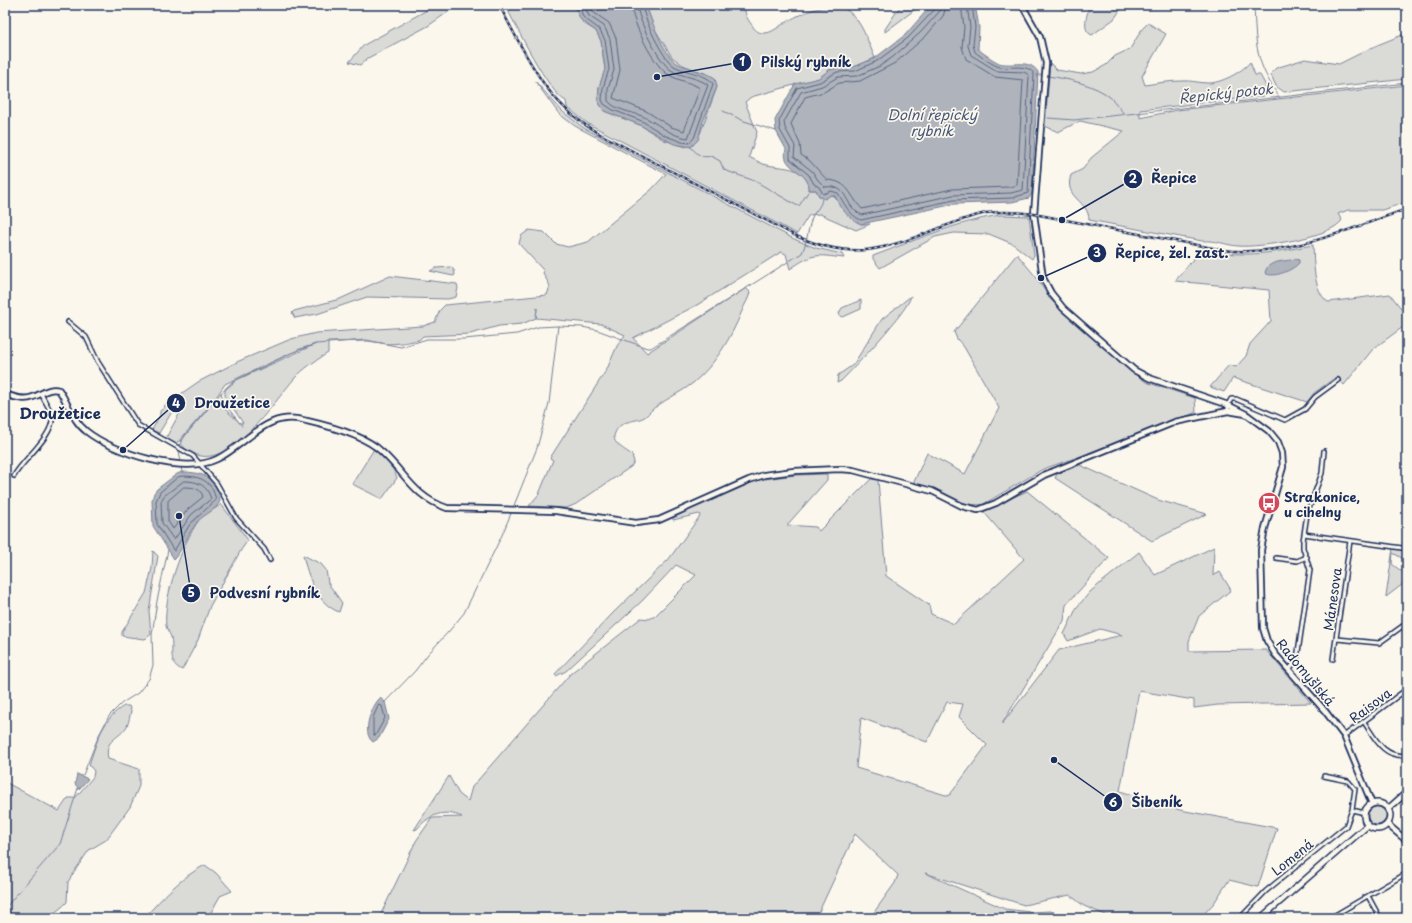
<svg xmlns="http://www.w3.org/2000/svg" width="1412" height="923" font-family="'Playpen Sans',sans-serif">
<rect width="100%" height="100%" fill="#fbf7ec"/>
<filter id="ink" filterUnits="userSpaceOnUse"><feTurbulence type="fractalNoise" baseFrequency=".025" numOctaves="2"/><feDisplacementMap in="SourceGraphic" scale="8" xChannelSelector="R" yChannelSelector="G"/><feConvolveMatrix kernelMatrix="1 2 1 2 8 2 1 2 1" color-interpolation-filters="sRGB"/></filter>
<g filter="url(#ink)">
<path fill="#dadad7" stroke="#7a849a" fill-rule="evenodd" d="M436 5H458L428 26 368 58 360 65 349 62 364 45Z
M505 5H575L583 23 596 31 601 41 605 70 599 87 598 101 604 111 640 125 664 140 686 147 700 134 717 87 710 75 683 65 672 57 653 26 646 5H745C744 13 747 19 752 25 754 29 758 33 763 33 772 34 780 25 788 21 804 12 831 0 848 11 862 21 868 42 875 58L854 67 837 68 829 70 819 78 751 97 745 102 757 132 749 157C754 159 758 162 763 164 786 170 802 163 811 190H816L819 196 831 195 835 196 840 207 861 224H870L856 230 820 214 809 215 797 234 587 123 567 107 566 101C548 93 516 25 505 5Z
M901 5H926L917 8 885 32V29Z
M1090 5H1124L1114 19 1092 35C1081 31 1087 14 1090 5Z
M1148 23 1166 34 1142 76 1145 85C1158 83 1170 81 1182 81 1191 80 1199 83 1207 83 1220 84 1242 72 1250 62L1255 75H1260L1266 86 1264 96 1140 110V118L1177 110 1407 85V202L1382 210H1348L1338 214 1342 220C1333 237 1259 248 1238 246 1225 245 1217 240 1202 241L1089 220C1089 200 1063 199 1071 175L1083 169 1091 158 1124 131 1080 121 1058 132 1045 126 1050 63 1057 70 1081 74 1093 72 1106 65 1115 56 1130 49 1142 29Z
M1407 33V79L1284 92 1276 86 1271 75 1272 72 1276 68 1305 59 1339 64 1375 46Z
M535 81 563 112 584 128 794 239 816 248 842 254 844 258C815 255 815 252 790 269L786 254 781 252 697 305 633 338 647 353 746 288 750 292C749 299 744 305 742 311 731 338 715 365 693 383 682 392 668 398 657 406 652 409 649 413 646 416 637 423 621 418 615 433 610 443 626 450 632 455L634 462 632 466 576 504 567 508 529 506 539 494 553 460 550 458 607 369 617 346 625 335 601 324 536 318 537 308 536 318 522 324 499 326 470 334 423 336 419 340 403 343 388 344 368 341 328 342V353C315 361 304 368 294 379 275 401 227 473 193 453 187 450 183 448 180 441L213 403 225 409 240 423H243L225 396V389L232 382 316 344 291 353 225 384 213 402 178 442 173 443 166 438 184 405 178 402 159 433 152 430 160 415V411L164 408 165 405 198 382 239 361 291 339 316 333 423 326 435 322 440 310 445 305 547 295 550 286 543 273 544 271 519 244 521 236 529 230 544 232 556 244 568 247 588 242 651 190 666 174 575 126 559 114Z
M1000 215 1029 216 1034 255 1032 259 1013 244 989 234 954 233 935 237 880 268 873 259V256C916 240 956 222 1000 215Z
M1313 245C1314 263 1313 291 1328 302L1390 294 1407 316V324L1373 349 1344 385 1336 377 1314 393 1307 402 1233 378 1224 392 1210 387 1229 365 1236 367 1246 356 1250 344 1271 321 1269 290 1175 281 1194 258 1205 250C1249 258 1270 253 1313 245Z
M1017 254 1036 277 1050 299 1130 370 1146 382 1195 398 1196 412 1175 422 1145 431 1081 456 1043 469 982 505 966 504 934 488 913 484 927 453 965 474 999 408 964 347 957 339 954 332Z
M451 267 454 270 455 275 453 276 430 271 436 268Z
M390 276 457 284 458 288 456 297 448 299 367 297 317 314 295 318 292 313 294 311 340 299Z
M911 296C908 311 855 367 841 381L837 383 838 375 853 365 882 319Z
M861 300V309L843 317 840 316 839 313 842 308Z
M374 449C383 457 393 466 397 478L382 499 352 484Z
M1080 465 1158 500 1207 514 1152 541 1055 478 1057 474Z
M827 474V480L787 525 816 527 819 531 871 479 878 480 886 576 929 605 931 614 954 624 1024 559 983 511 1027 491 1109 558 1066 605 1064 621 1002 724 1059 650 1122 635 1100 629 1068 641 1064 634 1077 607 1091 591 1139 552 1155 575 1214 547 1213 576 1220 572 1231 590 1199 616 1189 641V651L1266 650 1311 703 1218 705 1194 708V700L1139 691 1120 791 1180 810 1277 828 1258 887 1229 880 1214 903 1200 918H1113L1084 906 1070 895 1024 905 925 873 1005 909 1030 912 1050 911 1075 918H870L895 883 898 875 855 834 816 918H379L416 841 432 818 462 817C444 809 430 814 417 829L414 830 449 776 459 794 468 801 472 787 571 673 641 618 649 619 655 616 696 575 676 565 642 601 566 671 556 676 555 674 614 612 669 559 700 516 699 514 673 520V517L757 480 796 475ZM947 702 963 704 959 717 987 745 949 796 856 768 861 718 927 742Z
M221 504 248 540 241 550 210 606 198 640 182 670C167 663 174 649 171 637 170 634 167 630 166 626 163 597 182 544 199 520 204 513 215 510 221 504Z
M1393 548 1402 550 1407 554V561L1393 553 1392 564 1405 574 1407 573V581L1386 597Z
M153 551 158 556 149 611 151 634 147 638 144 639 122 636V632L146 593 152 568Z
M303 555 321 564 326 570 328 583 342 603 339 612C316 603 308 576 303 555Z
M124 706H129L131 711C130 715 129 722 127 726 119 740 104 738 108 759L139 769V786L130 807 106 840 89 850 74 872 68 882 67 902C48 923 31 918 5 918V782L59 811 68 798H75L93 777 94 771 89 765C96 743 103 718 124 706Z
M1368 816a9 9 0 1 1 18 0a9 9 0 1 1-18 0Z
M205 865 216 873 232 891 220 896 208 918H144C163 897 180 878 205 865Z"/>
<path fill="#afb3bb" stroke="#747e96" d="M575 5H646C651 20 664 55 677 63 689 70 704 71 715 78L717 87 703 121 698 140 691 147 674 144 640 125 604 111 598 101 599 87 605 69 601 41 596 31 580 19Z
M934 5H975L979 27 978 49C984 54 993 60 999 63 1012 67 1029 58 1038 72L1032 194 1029 198 1012 202 955 204 861 224C848 219 841 208 835 196L831 195 825 199 819 196 816 190H809C810 170 780 170 786 149L776 131 775 120 795 84 819 78 829 70 837 68 854 67 875 58 905 35 928 9Z
M1295 259 1299 260V263C1293 270 1273 279 1265 273 1267 260 1284 262 1295 259Z
M182 472C203 472 218 478 220 501 216 511 204 514 197 522 188 533 184 548 174 559L153 526 152 500 154 493 157 489 177 474Z
M380 698 385 702 389 719 379 738 373 742C361 733 371 707 380 698Z
M77 774 88 779 79 789 75 784Z"/>
<g fill="none" stroke-linecap="round" stroke-linejoin="round">
<path stroke="#566483" stroke-width="1" d="M579 5 583 17 599 29 605 40 609 69 603 88 602 100 604 104 613 110 642 121 666 136 682 142 689 143 694 138 713 84C708 74 684 72 674 66 662 58 644 19 642 5
M584 5 589 16 604 26 610 39 614 70 608 89V101C615 110 632 112 642 116 658 123 670 136 688 138L708 85C698 77 682 77 671 70 658 61 638 20 637 5
M591 5 593 12 609 23 616 38 620 70 613 98 646 111 671 127 684 131 700 88C691 82 679 81 669 75 654 67 632 22 631 5
M935 5V9L908 38 877 61 855 71 837 72 820 82 797 88 779 121 780 130 790 148V159L809 175 814 184 819 187 823 194 831 191 838 193C844 203 849 215 861 220L954 200 1012 198 1028 193 1034 74C1028 63 1010 69 1000 67 994 66 980 56 975 52L973 45 975 27 972 5
M941 5 939 12 921 32 893 57 880 66 857 76 838 77 822 86 801 92 784 122 785 128 795 146 794 157 812 171 818 180 825 187C850 184 843 207 862 215L953 195 1011 193 1023 190 1029 75 1024 72 997 71 971 55 968 46 970 27 967 5
M947 5 943 16 926 36 895 63 860 81 839 83 824 92 805 97 791 124 800 144 801 155 809 160 827 180C849 181 849 195 862 209L952 189 1010 187 1017 185 1023 80 995 77 966 59 962 47 964 27 961 5
M183 476C201 476 212 481 216 500L190 524 174 551 157 524 156 501 160 492 178 477Z
M184 481C198 481 207 485 211 499L191 515 174 540 162 523 161 501 164 496Z
M184 487C193 487 201 488 203 497L188 509 173 529 168 521V501Z
M379 705 382 706 385 718 375 736 373 733V718Z"/>
<path stroke="#747e96" stroke-width="1" d="M1254 5C1256 47 1255 62 1280 98
M1037 75H1044
M1047 76C1065 78 1097 85 1111 98 1116 103 1120 109 1125 115
M723 111 744 121 776 131
M1048 118 1074 120 1407 83
M690 146C696 153 701 159 711 156L720 161 724 170 755 181 796 205 799 206 810 189
M221 393 224 403 242 426
M178 447 185 436 221 393 238 379 300 349 316 344 366 340 401 347 427 339H464L517 334 538 327 558 326 582 327 597 330 647 348H651L802 253C808 240 808 226 813 215 817 209 822 205 822 198
M179 450 181 463
M181 466 182 473
M513 508 537 448 549 403 558 326
M385 702 415 671 428 654 450 630 464 613 502 535 512 511
M83 775 99 735 109 716 122 703 138 693 149 679 153 665 152 635 157 601 168 550
M5 910 10 902 60 844 78 788"/>
<g stroke="#1b2f5e" stroke-width="6">
<path id="street" d="M68 322 86 337 98 362 138 425 193 456 217 484 236 518 264 549 270 560
M1228 411V405L1231 399H1236L1285 420 1305 409 1315 397 1338 380
M14 476C23 459 55 435 52 416 50 408 44 401 41 393
M1304 534 1402 548
M1276 558 1297 561 1307 557
M1337 639 1379 643 1407 623
M1333 659 1350 541
M1289 670 1297 659 1310 570 1303 548V541L1307 514 1322 473 1324 451
M1364 722C1375 738 1384 759 1407 755
M1344 736 1407 689
M1352 810 1365 813
M1368 896 1380 918
M1240 918 1266 891 1346 826 1352 810 1355 789 1348 781 1324 776
M1330 918 1407 873"/>
</g>
<g stroke="#1b2f5e" stroke-width="8">
<path id="secondary" d="M1022 5 1040 37 1046 63 1034 214 1043 278 1051 293 1063 308 1134 370 1149 378 1228 405 1246 414 1269 431 1278 442 1282 453 1283 467 1265 528 1261 550 1263 628 1267 641 1275 654 1325 711 1344 736 1372 804
M5 394C13 397 24 401 33 397 43 394 48 387 59 390 68 403 73 421 86 431 113 453 184 475 217 459 248 444 266 409 307 421 329 426 366 436 382 452 406 474 414 497 447 508L556 511 636 523 659 520 749 480 764 475 794 471 840 469 853 470 932 491 962 506 978 510 996 503 1044 475 1175 422 1228 411 1246 414
M1387 824 1407 841"/>
</g>
<g stroke="#1b2f5e" stroke-width="8">
<path id="primary" d="M1364 816a13 13 0 1 1 26 0a13 13 0 1 1-26 0Z
M1388 809 1407 792
M1261 918 1368 825"/>
</g>
<use href="#street" stroke="#fbf7ec" stroke-width="3"/>
<use href="#secondary" stroke="#fbf7ec" stroke-width="4.5"/>
<use href="#primary" stroke="#fbf7ec" stroke-width="5"/>
<g stroke="#1b2f5e" stroke-width="2.5">
<path id="rail" d="M499 5C528 58 545 103 600 134L796 236C855 262 885 249 942 227 956 222 971 216 986 213 1002 211 1018 212 1034 214L1223 250C1287 258 1348 229 1407 209"/>
</g>
<use href="#rail" stroke="#fbf7ec" stroke-width="1" stroke-dasharray="3" stroke-linecap="butt"/>
</g>
</g>
<defs>
<g id="bus-disc" transform="scale(1.15)"><circle r="9.5" fill="#d1495b" stroke="#fbf7ec"/><path d="M-5-6H5V4H4V6H2V4H-2V6H-4V4H-5ZM-3.5-4V0h7V-4ZM-3.5 1.2v1.5H-2V1.2ZM2 1.2v1.5H3.5V1.2Z" fill="#fff"/></g>
</defs>
<g fill-rule="evenodd">
<use href="#bus-disc" x="1269" y="503"/>
</g>
<g text-anchor="middle" dominant-baseline="central" stroke-width="3.5" stroke-linejoin="round" paint-order="stroke">
<g font-size="13" font-weight="bold" fill="#1b2f5e" stroke="#fbf7ec" text-anchor="start">
<text x="1284" y="496">Strakonice,<tspan x="1284" dy="15">u cihelny</tspan></text>
</g>
<g font-size="13" fill="#1b2f5e" stroke="#fbf7ec">
<text transform="translate(1332 599) rotate(-82)">Mánesova</text>
<text transform="translate(1306 672) rotate(50)">Radomyšlská</text>
<text transform="translate(1370 705) rotate(-37)">Raisova</text>
<text transform="translate(1292 857) rotate(-39)">Lomená</text>
</g>
<g font-size="14" font-style="italic" fill="#47577a" stroke="#fbf7ec">
<text transform="translate(1226 93) rotate(-6)">Řepický potok</text>
<text x="932" y="114">Dolní řepický<tspan x="932" dy="16">rybník</tspan></text>
</g>
<g font-size="15" font-weight="bold" fill="#1b2f5e" stroke="#fbf7ec">
<text x="60" y="412">Droužetice</text>
</g>
</g>
<path fill="none" stroke="#1b2f5e" stroke-width="1.5" d="M657 77L742 62M1062 220L1133 179M1041 278L1097 253M123 450L176 403M179 516L191 593M1054 760L1113 802"/>
<g fill="#1b2f5e" stroke="#fbf7ec" stroke-width="1.5">
<circle cx="657" cy="77" r="4"/>
<circle cx="1062" cy="220" r="4"/>
<circle cx="1041" cy="278" r="4"/>
<circle cx="123" cy="450" r="4"/>
<circle cx="179" cy="516" r="4"/>
<circle cx="1054" cy="760" r="4"/>
<circle cx="742" cy="62" r="10"/>
<circle cx="1133" cy="179" r="10"/>
<circle cx="1097" cy="253" r="10"/>
<circle cx="176" cy="403" r="10"/>
<circle cx="191" cy="593" r="10"/>
<circle cx="1113" cy="802" r="10"/>
</g>
<g font-size="12" text-anchor="middle" font-weight="bold" fill="#fff">
<text x="742" y="66">1</text>
<text x="1133" y="183">2</text>
<text x="1097" y="257">3</text>
<text x="176" y="408">4</text>
<text x="191" y="597">5</text>
<text x="1113" y="807">6</text>
</g>
<g font-size="14" text-anchor="middle" font-weight="bold" fill="#1b2f5e" stroke="#fbf7ec" stroke-width="3.5" stroke-linejoin="round" paint-order="stroke">
<text x="806" y="67">Pilský rybník</text>
<text x="1174" y="183">Řepice</text>
<text x="1172" y="258">Řepice, žel. zast.</text>
<text x="232" y="408">Droužetice</text>
<text x="265" y="598">Podvesní rybník</text>
<text x="1157" y="807">Šibeník</text>
</g>
<rect width="1412" height="923" fill="none" stroke="#fbf7ec" stroke-width="20"/>
<rect x="10" y="10" width="1392" height="903" fill="none" stroke="#1b2f5e" stroke-width="1.5" filter="url(#ink)"/>
</svg>
